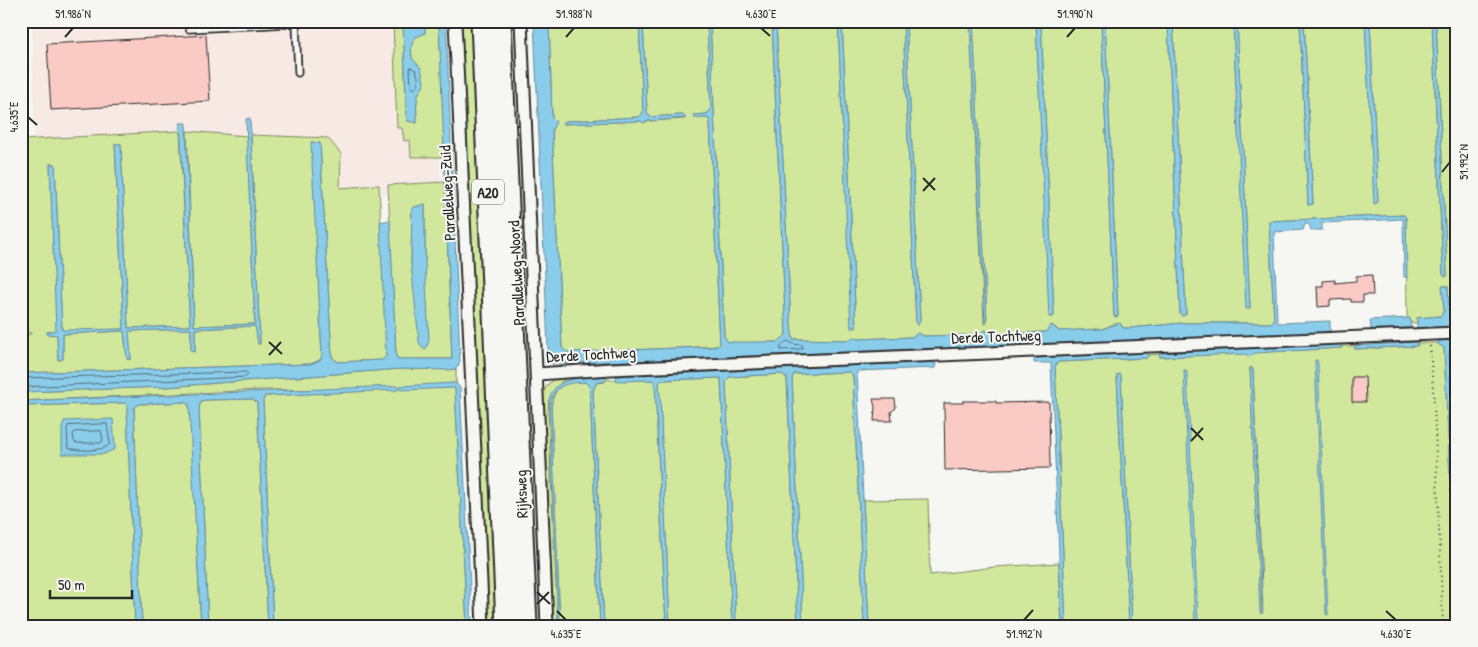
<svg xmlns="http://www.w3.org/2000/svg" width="1478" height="647" font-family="'Patrick Hand',sans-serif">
<rect width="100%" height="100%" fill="#f6f6f2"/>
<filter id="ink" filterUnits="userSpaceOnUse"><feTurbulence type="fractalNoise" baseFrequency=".02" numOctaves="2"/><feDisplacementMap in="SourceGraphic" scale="10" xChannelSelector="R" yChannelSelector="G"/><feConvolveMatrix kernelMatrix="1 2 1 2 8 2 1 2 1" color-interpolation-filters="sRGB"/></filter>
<g filter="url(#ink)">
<path fill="#f7e9e4" d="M32 21H409L439 147 441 190 329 199 324 141 35 146Z"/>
<path fill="#d1e79b" stroke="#7e8963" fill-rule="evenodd" d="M393 21H403L406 99 417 123C417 112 414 95 423 87L421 68 412 59 411 48 414 38 425 33V21H439L445 157H411L410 140 404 141 402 128H397Z
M460 21H471L498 626H486Z
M549 21H639L643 113 639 117 567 121 562 123 563 124 641 121 643 123 648 121 685 119 683 115 650 117 647 113 643 21H707L711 109 707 114 694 115V118H708L710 122 720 344 718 346 569 353 565 352 562 348 552 129 556 122 552 118Z
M710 21H772L786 335 779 342 734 343 728 342 724 336Z
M776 21H838L852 328 856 327 842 21H903L916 324 920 320 906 21H970L984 323H987L973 21H1036L1050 317 1054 316 1041 21H1101L1114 316H1118L1105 21H1168L1180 314 1183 316 1186 314 1173 21H1233L1247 309 1250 308 1237 21H1300L1308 205 1313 204 1304 21H1365L1375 204 1378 202 1370 21H1432L1443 274 1445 277 1447 276 1436 21H1457V315L1449 313 1448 286H1443L1444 310 1441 316 1417 318V323H1410V319H1407L1406 218 1404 215 1269 221 1274 320 1271 323H1183L1130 328H1123L1121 324H1114L1102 329 1059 331 1052 325 1047 332 992 334 985 330 979 335 923 336 918 334 912 337 857 339 854 337 848 340 793 339 791 326Z
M180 131 190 326 128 328 121 144H115L124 329 62 331 55 164H50L57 331 47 332 48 334H57L58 360 63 359V334L124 331 127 359H131L128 331 191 329V351L195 352V329L256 326 258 344H260L251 135 328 138 341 154 340 188 379 185 387 344 386 356 382 360 338 362 332 357 320 143 312 142 322 356 320 360 311 364 21 373V335L31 334V333L21 332V140Z
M187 131 247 136 255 324 194 326Z
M445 182 452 359H398L396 356 388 185ZM425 204V262L415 290 411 263 412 208Z
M1418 343H1437L1444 348 1457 626H1132L1121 376 1119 374 1117 375 1129 626H1066L1055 366 1057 362 1146 358 1148 355 1160 354V357L1341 348V346H1354L1355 349 1417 346ZM1250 368H1252L1253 370 1263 611 1261 614Z
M1457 344V528L1449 352 1451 345Z
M400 369H456V383L400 389 455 387 467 626H273L263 401 265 396 398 389 260 390 21 401V392L166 387Z
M849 372 853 375 864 626H803L792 378 794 374Z
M606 374 609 380H653L655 383 666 626H604L593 391 596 383 604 382 562 381 549 400 548 409 558 626H551L542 394 548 384 557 377Z
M782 374 787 378 798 626H736L726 382 728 377Z
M721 378 732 626H670L659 383 662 380Z
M570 382H585L589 386 590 391 600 626H560L551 410C552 396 556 386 570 382Z
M253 399 257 403 268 626H208L199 408 201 401 206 400Z
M186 402 190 408 201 626H142L134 408 139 404Z
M125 403 127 405 135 626H21V406Z
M928 499 930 575 995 567 1059 563 1062 626H869L863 500Z"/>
<path fill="#8acdeb" stroke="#648c9e" d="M403 21H425V33L414 38 411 48 412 58 421 68 424 82 423 87C414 95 417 112 417 123L407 121Z
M439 21H446L460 360C459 368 456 369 449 370L400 369 166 387 21 392V373L311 364 320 360 322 356 311 142 320 143 332 357 338 362 382 360 386 356 380 222 390 220 396 356 398 359H452Z
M534 21H549L552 118 556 122 552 129 562 348 567 352 709 347 718 346 720 344 710 122 708 118H694L693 115 707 114 711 109 707 21H710L724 336 728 342H778L786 335 772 21H776L791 326 793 339 848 340 854 337 858 339 912 337 918 333 923 336 979 335 984 330 992 334 1046 332 1051 325 1059 331 1102 329 1120 323 1123 328H1130L1183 323H1271L1274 320 1269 221 1404 215 1406 218 1407 277H1404L1403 219 1322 223V230H1311L1309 224H1305L1303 230 1274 232 1277 322 1280 323 1330 321V331L1325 333 552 364 548 348Z
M639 21H643L647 113 650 117 683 115 686 118 648 121 643 123 641 121 562 124 563 122 567 121 639 117 643 113Z
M838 21H842L856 328H851Z
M903 21H906L920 320 918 325 916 324Z
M970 21H973L987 322 985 324Z
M1036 21H1041L1054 316 1049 317Z
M1101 21H1105L1118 316 1116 317 1114 316Z
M1168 21H1173L1186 314 1183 316 1180 314Z
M1233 21H1237L1250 308 1246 309Z
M1300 21H1304L1313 204 1308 205Z
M1365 21H1370L1378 202 1374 204Z
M1432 21H1436L1447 276 1445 277 1443 274Z
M250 118 260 344H258L255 326 195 329V352L191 351V329L129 331 131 359H127L124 331 63 334V359L58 360 57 335 47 334V332L56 330 50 164H55L62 330 124 329 115 144H121L128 328 190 326 180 123H186L194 326 255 324 246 119Z
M425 204V262L429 340 426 349H423L419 342 411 263 412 208Z
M1442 286H1448L1449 312 1457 315V326L1417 328V318L1441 316 1444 310Z
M1410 318 1411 327 1396 329H1371L1370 320Z
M1457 340V344L1451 345 1449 352 1457 528V623L1444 348 1437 343 1438 341Z
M1417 342V346L1355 349 1354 346Z
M1340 344 1342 348 1255 353 1249 357 1246 354 1160 357 1159 353Z
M1146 352 1148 356 1147 358 1058 362 1055 366 1066 626H1062L1051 363H1034V358Z
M1315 360H1317L1318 364 1328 615 1326 614Z
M931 362 936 364 935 368 857 371 869 626H864L853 375 849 372 794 374 792 378 803 626H798L787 378 782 374 729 377 726 382 736 626H732L721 378 662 380 659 383 660 396 670 626H666L655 383 652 380 618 381 616 380V376Z
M1250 368H1252L1253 370 1262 614 1260 612Z
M1184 370H1186L1187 373 1198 623 1197 625 1195 624Z
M1120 374 1121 376 1132 626H1129L1117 375Z
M589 376 606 377V381L596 383 593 391 604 626H600L590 391 589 386 585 382C569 383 557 383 551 400L560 626H558L549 400C554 380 572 379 589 376Z
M453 383H456L460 388 472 626H467L455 388 400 390V386Z
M398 386V390L265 396 263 401 273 626H268L257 403 253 399 206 400 201 401 199 408 208 626H201L189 405 186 402 139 404 134 408 142 626H135L127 405 125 403 21 406V401Z
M113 419 115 449 104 454H62V428L64 421Z"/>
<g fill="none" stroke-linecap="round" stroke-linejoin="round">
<path stroke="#516c78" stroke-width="1" d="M411 67 416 70C418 78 421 84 414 89L411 86 410 70Z
M788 341 793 344 802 345 803 348 801 349 781 350V346Z
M21 378 246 372 248 374 246 377 21 387
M107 424 110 444C103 452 78 451 68 448L67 429 68 426Z
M101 431 103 440 101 443H76L74 441 73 434 75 432Z"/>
</g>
<path fill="#facac5" stroke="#2b2b2b" d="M206 35 210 101 51 110 47 44Z
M1372 275 1373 295H1363V302H1351V299L1330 300V306L1318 307 1317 286H1323V281L1335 280V283L1356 281V276Z
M1352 377H1365L1366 402H1352Z
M873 399H895L896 408 891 412 892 421H874L875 407Z
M963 401H996V403L1049 402 1050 468 945 470 944 403H963Z"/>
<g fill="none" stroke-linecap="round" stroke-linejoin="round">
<g stroke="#2b2b2b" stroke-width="9">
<path id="lane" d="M269 21V25L296 23 298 73
M189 29 269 25"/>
</g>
<g stroke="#2b2b2b" stroke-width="15">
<path id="street" d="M455 21 483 626
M521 21 547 626
M537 374 611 369 1457 333"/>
</g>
<g stroke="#2b2b2b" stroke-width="25">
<path id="highway" d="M482 21 507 626
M500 21 526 626"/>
</g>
<path stroke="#2b2b2b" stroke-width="2" stroke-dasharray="1 4" stroke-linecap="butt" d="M1430 346 1434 404 1443 626"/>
<use href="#lane" stroke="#f6f6f2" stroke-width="5.5"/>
<use href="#street" stroke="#f6f6f2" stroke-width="11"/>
<use href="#highway" stroke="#f6f6f2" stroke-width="21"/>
</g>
</g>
<path fill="none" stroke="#2b2b2b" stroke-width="2" d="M761 28 770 36M65 37 73 28M566 37 574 28M1067 37 1075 28M28 117 37 125M1442 172 1450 162M923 178 935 190M923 191 935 178M269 342 282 354M269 355 281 342M1191 428 1203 440M1191 441 1203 428M537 592 550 604M537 604 549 592M557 611 566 620M1386 611 1396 620M1024 620 1033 610"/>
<g text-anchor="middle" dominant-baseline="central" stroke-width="4" stroke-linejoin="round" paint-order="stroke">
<rect fill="#f6f6f2" stroke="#686867" stroke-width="1" x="472" y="179.5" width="32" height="25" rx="4"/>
<g font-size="15" font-weight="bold" fill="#2b2b2b">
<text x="488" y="192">A20</text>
</g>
<g font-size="16" fill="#2b2b2b" stroke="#f6f6f2">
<text transform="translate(447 193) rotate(-93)">Parallelweg-Zuid</text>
<text transform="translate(516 273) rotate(-93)">Parallelweg-Noord</text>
<text transform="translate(996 336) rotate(-2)">Derde Tochtweg</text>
<text transform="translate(591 354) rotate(-3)">Derde Tochtweg</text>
<text transform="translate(521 494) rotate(-92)">Rijksweg</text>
</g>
</g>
<rect width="1478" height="647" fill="none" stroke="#f6f6f2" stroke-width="55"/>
<path d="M50 590v8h82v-8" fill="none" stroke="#2b2b2b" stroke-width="2.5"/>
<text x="58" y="590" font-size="15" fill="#2b2b2b" stroke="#f6f6f2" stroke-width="4" paint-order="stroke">50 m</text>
<rect x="28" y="28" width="1422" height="592" fill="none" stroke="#2b2b2b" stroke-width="2"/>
<g font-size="12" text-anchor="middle" fill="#2b2b2b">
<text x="73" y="18">51.986°N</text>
<text x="574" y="18">51.988°N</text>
<text x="761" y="18">4.630°E</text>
<text x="1075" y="18">51.990°N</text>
<text transform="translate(14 117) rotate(-90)" y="4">4.635°E</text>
<text transform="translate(1464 162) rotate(-90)" y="4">51.992°N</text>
<text x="566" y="638">4.635°E</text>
<text x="1024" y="638">51.992°N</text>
<text x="1396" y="638">4.630°E</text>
</g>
</svg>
